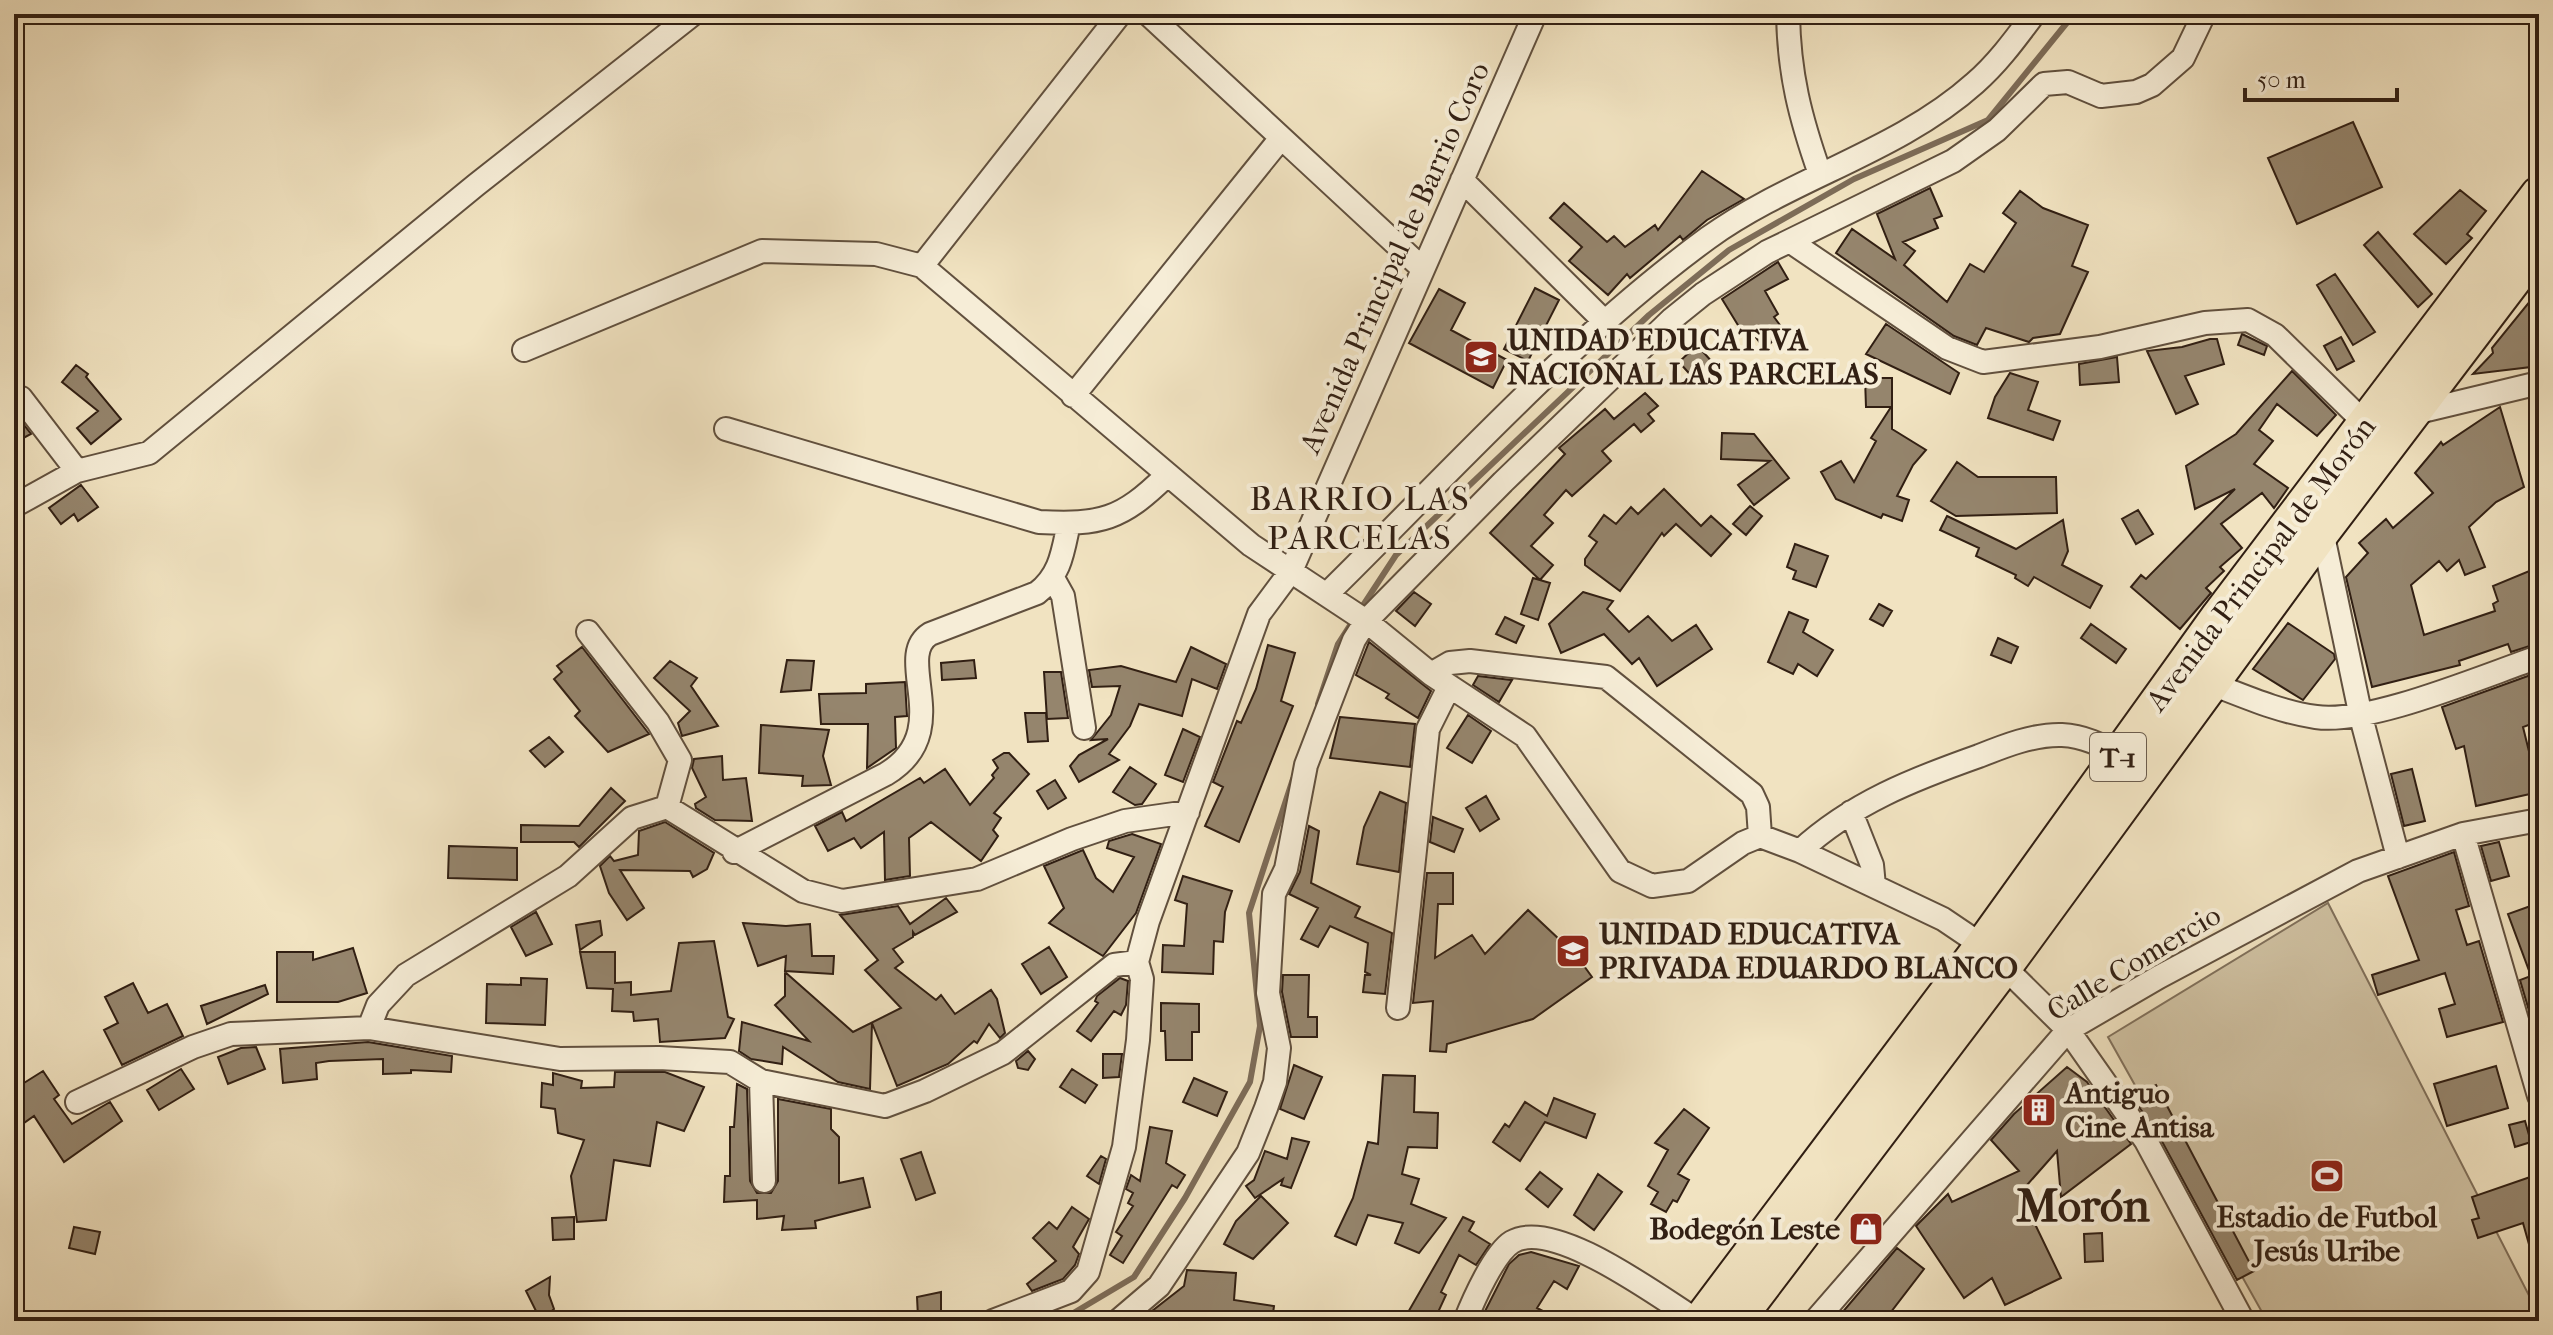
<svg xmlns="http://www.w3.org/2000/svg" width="2553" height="1335" font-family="'IM FELL French Canon',serif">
<rect width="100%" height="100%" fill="#f1e3c1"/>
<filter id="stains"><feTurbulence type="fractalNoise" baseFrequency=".0025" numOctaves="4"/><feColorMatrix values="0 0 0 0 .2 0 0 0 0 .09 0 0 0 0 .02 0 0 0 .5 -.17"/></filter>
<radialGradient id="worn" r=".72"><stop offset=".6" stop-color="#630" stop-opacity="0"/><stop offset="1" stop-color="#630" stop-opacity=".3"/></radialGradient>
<path fill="#d0c2a3" stroke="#80705b" stroke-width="2" d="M2328 903 2539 1315V1321H2267L2108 1037Z"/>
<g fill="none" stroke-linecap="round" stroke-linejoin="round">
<path stroke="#7d6c58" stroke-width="6" d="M1360 610 1396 555 1649 315 1729 250 1854 179 1988 120 2074 14
M1318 704 1338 644 1354 619
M1060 1321 1134 1277 1185 1198 1250 1082 1260 1026 1249 913 1293 779"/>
</g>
<path fill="#95856d" stroke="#311f13" stroke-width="2" d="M2353 122 2382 187 2297 224 2268 158Z
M1702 171 1744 199 1707 220 1683 240 1680 236 1630 278 1627 274 1608 295 1569 261 1582 247 1550 218 1564 203 1607 242 1614 236 1625 247 1655 225 1658 230Z
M1930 188 1942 216 1934 219 1938 228 1903 242 1915 251 1904 265 1947 302 1970 264 1984 272 2016 223 2003 213 2020 191 2043 208 2088 225 2072 266 2088 272 2060 334 2033 338 2029 342 1986 328 1977 345 1954 336 1836 253 1852 229 1895 259 1877 214Z
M2460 190 2486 211 2467 234 2472 238 2446 264 2414 234Z
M2378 232 2432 294 2418 307 2364 245Z
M1778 262 1788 279 1765 291 1778 314 1774 317 1785 332 1764 348 1751 331 1744 335 1722 299Z
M2335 274 2375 332 2353 345 2317 285Z
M1535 288 1559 300 1528 361 1504 349Z
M1439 289 1465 303 1451 330 1507 360 1493 388 1409 343Z
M2539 290V366L2473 374 2493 353 2492 348Z
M1886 324 1959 373 1950 394 1866 354Z
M2242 334 2267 346 2264 355 2238 345Z
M2341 337 2354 361 2337 370 2324 346Z
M2210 339H2217L2224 364 2185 376 2198 404 2176 414 2147 351 2182 347Z
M1697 345 1713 363 1695 380 1679 362Z
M2117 357 2119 382 2080 385 2079 364Z
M76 365 88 374 86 377 121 419 91 444 77 428 98 411 62 382Z
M2292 371 2336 415 2317 436 2277 404 2259 430 2273 441 2254 464 2288 488 2274 508 2262 493 2221 524 2242 548 2220 567 2224 571 2206 588 2211 593 2180 629 2131 587 2141 575 2146 579 2235 489 2195 509 2186 466 2236 434Z
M2010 373 2038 382 2028 410 2060 421 2053 440 1988 418 1995 397Z
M1865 378H1892V429L1926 450 1913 465 1897 496 1909 500 1902 521 1883 514 1881 518 1836 499 1821 472 1841 461 1854 482 1876 441 1871 438 1891 407H1866Z
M1645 393 1658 406 1648 414 1654 421 1641 432 1634 424 1602 451 1611 461 1572 496 1566 490 1544 515 1553 523 1531 546 1553 565 1540 580 1490 533 1565 454 1559 448 1605 409 1614 419Z
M2500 407 2524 487 2496 502 2469 527 2485 567 2465 575 2459 560 2447 571 2439 561 2411 585 2424 635 2495 611 2493 604 2498 601 2493 586 2539 567V643L2511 652 2508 644 2459 661 2460 665 2372 687 2346 577 2368 553 2359 543 2386 519 2393 528 2433 493 2415 473 2441 442 2443 445Z
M14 412 31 434 14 443Z
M1722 433 1754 434 1789 478 1754 505 1738 485 1770 461 1721 459Z
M1957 462 1978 477H2056L2057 513 1956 516 1931 501Z
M81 485 98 507 78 521 74 514 61 524 49 508Z
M1664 489 1701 526 1711 516 1731 534 1711 556 1676 524 1664 536 1662 533 1620 591 1585 565V559L1597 542 1589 536 1604 515 1616 524 1631 507 1638 514Z
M1750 506 1762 516 1746 535 1733 524Z
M2138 510 2153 534 2136 544 2122 519Z
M1947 516 2016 549 2063 520 2068 551 2062 565 2102 586 2090 608 2034 577 2028 586 2015 578 2016 575 1976 556 1979 548 1940 530Z
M1795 544 1828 556 1816 587 1793 579 1796 571 1787 567Z
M1533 578 1550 583 1538 620 1521 614Z
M1414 592 1431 604 1415 626 1396 611Z
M1583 592 1613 601 1607 609 1629 632 1648 616 1672 641 1696 625 1712 649 1657 686 1639 658 1632 664 1604 634 1561 653 1549 624Z
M1879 604 1892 611 1883 626 1870 619Z
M1789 612 1808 620 1803 632 1833 650 1817 676 1798 664 1793 674 1768 662Z
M1505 617 1524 626 1516 643 1496 634Z
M2288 623 2334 654 2335 659 2303 700 2253 669Z
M2091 624 2126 649 2116 663 2081 638Z
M1998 638 2018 647 2011 663 1991 655Z
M1369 642 1431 691 1418 718 1386 698 1389 694 1356 675Z
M1268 645 1295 653 1281 701 1293 706 1239 842 1205 826 1223 787 1213 782 1237 721 1241 723 1256 689Z
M582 647 646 730 649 734 608 752 575 716 580 711 554 679 562 672 557 666Z
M1191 647 1226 664 1217 689 1192 679 1182 716 1139 704 1130 726 1109 754 1119 760 1079 782 1070 766 1079 755 1108 739 1091 740 1111 715 1120 686 1092 687 1089 670 1121 666 1176 682Z
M787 660 814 661 811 690 781 692Z
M974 660 976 678 942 680 941 663Z
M670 661 697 678 691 686 718 726 682 736 678 723 690 711 654 678Z
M1044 672H1061L1068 718 1047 719Z
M2539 672V721L2523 727 2539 792 2476 806 2464 746 2456 749 2442 707Z
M1478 676 1511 680H1512L1499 702 1473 685Z
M905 682 907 716 895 717 896 748 867 768 868 724H821L819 694 866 693V684Z
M1025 713H1046L1048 741 1028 742Z
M1468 715 1491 731 1472 763 1447 748Z
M1340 717 1415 724 1410 767 1330 758Z
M761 725 829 730 823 756 831 785 802 786 803 776 759 773Z
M1183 729 1200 737 1183 782 1165 775Z
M549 737 563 752 545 767 530 751Z
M1004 753H1009L1029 774 994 813 1001 818 993 830 998 836 981 861 931 822 909 838 910 876 885 880 884 832 861 848 854 838 828 851 815 826 842 812 846 821 920 778 924 783 945 769 970 805 994 778 992 775 998 768 993 760Z
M722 756 723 780 746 778 752 821 715 820 696 808 695 804 706 797 692 768 694 759Z
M1130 767 1156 784 1142 804 1135 805 1113 792Z
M2412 769 2425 821 2404 826 2391 774Z
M1055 780 1066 798 1048 809 1037 791Z
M611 788 625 801 579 847 574 842H521V825L579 826Z
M1380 792 1406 803 1399 872 1357 864 1364 827Z
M1486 796 1499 819 1480 831 1466 808Z
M1433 817 1463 829 1454 852 1430 842Z
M665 822 714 853 707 869 693 877 690 871 620 870 644 908 627 920 609 893 600 866 610 856 614 861 638 855 639 831Z
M1309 826 1319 831 1311 883 1360 907 1355 917 1392 933 1385 994 1363 992 1365 975H1371L1365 972 1368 943 1330 926 1318 947 1301 939 1318 908 1289 894 1300 872Z
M1132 834 1161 844 1136 913 1103 956 1049 923 1064 908 1044 866 1083 850 1096 878 1113 892 1134 857 1107 848 1109 841Z
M2499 842 2509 876 2491 881 2481 846Z
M449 846 517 848V880L448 878Z
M2454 852 2469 906 2456 910 2467 945 2479 941 2503 1022 2447 1037 2439 1009 2455 1004 2445 973 2378 995 2372 975 2419 960 2388 876Z
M1427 873H1453V904H1438L1435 958 1472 935 1485 954 1528 910 1560 940 1563 937 1592 977 1533 1019 1447 1044 1446 1052 1430 1051 1433 1001 1413 1003Z
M1183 876 1232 891 1225 912 1223 942 1214 941 1213 974 1162 972 1163 945 1184 946 1187 904 1175 900Z
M946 898 957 912 915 935 913 932V937L893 949 903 962 895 968 936 1000 941 995 955 1014 991 990 997 999 1005 1033 1000 1038 989 1024 977 1043 974 1041 948 1064 897 1086 872 1023 870 1089 838 1082 783 1047 782 1064 751 1059 739 1051 742 1022 809 1041 775 1005 785 996V972L853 1032 901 1008 865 970 878 960 840 915 898 906 910 924Z
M2539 903V1012L2530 1014 2520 980 2531 976 2508 914Z
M536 912 552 944 526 956 511 927Z
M600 921 602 935 580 950 576 925Z
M743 923 786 926 810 924 812 956H834L833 974 785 971 786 956 758 966Z
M714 941 728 1017 734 1019 725 1038 660 1042 658 1019 634 1021 633 1012 612 1011 613 989 587 988 580 952H615V983L631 982V995L671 991 679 943Z
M1049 947 1067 977 1041 994 1022 964Z
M353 948 367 993 338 1002H277V952H313V960Z
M1283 975H1309L1308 1017H1317V1037H1291L1282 992Z
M521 978 547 979 545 1025 486 1023 487 984 521 985Z
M1120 978 1128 981 1126 1005 1121 1015 1114 1011 1091 1041 1077 1031 1098 1003 1095 1001 1097 996Z
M133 983 148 1013 167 1004 183 1036 122 1065 104 1030 118 1023 105 997Z
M265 985 268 994 207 1024 201 1006Z
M1161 1003 1199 1004V1032H1192V1060H1166L1165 1031H1161Z
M368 1042 452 1056 451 1072 411 1070V1073L383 1074V1059L329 1061 316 1063 317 1079 283 1083 280 1049Z
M256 1047 265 1069 228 1084 218 1057 241 1048Z
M1028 1051 1035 1059 1028 1070 1018 1068 1016 1061Z
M1103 1054H1122L1119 1077 1103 1078Z
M1294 1065 1322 1077 1304 1119 1280 1109Z
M2496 1066 2508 1108 2447 1126 2434 1084Z
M2067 1067 2087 1082 2131 1144 2061 1197 2057 1151 2020 1193 2061 1278 2005 1305 1992 1278 1964 1298 1916 1226 1948 1194 1952 1202 2019 1171 1991 1140 2014 1114Z
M181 1069 194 1089 159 1110 147 1090Z
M1072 1069 1097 1085 1085 1103 1060 1087Z
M43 1071 59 1095 54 1099 72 1124 110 1102 122 1121 64 1162 34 1116 14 1130V1101L21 1096 16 1088Z
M615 1072H665L704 1087 684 1131 657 1122 650 1166 614 1160 606 1220 577 1222 571 1176 584 1140 558 1133 555 1109 541 1107 542 1083 553 1085V1073L582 1081 581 1088 614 1087Z
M1383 1075 1415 1076 1414 1112 1438 1113 1437 1148 1408 1147 1402 1174 1419 1179 1411 1204 1446 1218 1419 1253 1395 1243 1403 1223 1368 1215 1356 1245 1335 1236 1353 1198 1368 1142 1378 1144Z
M1194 1078 1227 1092 1217 1116 1183 1102Z
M737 1084 747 1089 750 1181 757 1193H771L778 1181V1099L831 1109V1129L839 1137V1183L863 1178 870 1207 815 1221 816 1228 782 1230 784 1216 757 1219V1200L724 1202 725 1176H730V1127H734Z
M2156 1085 2254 1271 2237 1280 2158 1134 2132 1097Z
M1554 1098 1595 1114 1586 1138 1545 1122 1520 1161 1493 1142 1505 1124 1509 1127 1525 1102 1547 1116Z
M1684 1109 1709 1128 1678 1174 1689 1180 1677 1202 1673 1200 1666 1212 1651 1204 1658 1192 1648 1186 1668 1150 1655 1143Z
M2525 1121 2531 1142 2515 1147 2509 1125Z
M1150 1127 1172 1131 1166 1163 1185 1175 1177 1188 1172 1185 1123 1263 1110 1255 1122 1236 1116 1232 1133 1206 1128 1203 1133 1193 1126 1189 1131 1175 1140 1181Z
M1292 1138 1309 1142 1291 1188 1281 1185 1283 1179 1255 1198 1246 1186 1254 1180 1265 1151 1287 1159Z
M921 1152 935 1193 916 1200 901 1159Z
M1101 1156 1106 1159 1099 1184 1087 1176Z
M1540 1172 1562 1189 1548 1207 1526 1189Z
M1598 1174 1622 1192 1594 1230 1574 1215Z
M2539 1174V1261L2534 1262 2523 1223 2478 1238 2472 1220 2479 1218 2472 1197Z
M1261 1196 1288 1223 1253 1259 1224 1244 1236 1221Z
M1072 1207 1089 1219 1073 1247 1079 1254 1075 1265 1063 1279 1032 1291 1027 1284 1056 1261 1033 1238 1049 1222 1057 1229Z
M574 1217V1239L553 1240 552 1218Z
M1463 1217 1474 1222 1469 1231 1490 1244 1476 1265 1459 1255 1441 1292 1446 1295 1434 1321H1403Z
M74 1227 100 1232 95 1254 69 1248Z
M2102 1233 2103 1261 2085 1262 2084 1234Z
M1897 1248 1924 1269 1884 1321H1835Z
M1531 1252 1579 1266 1567 1289 1554 1281 1537 1308 1562 1321H1480L1509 1264 1519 1255Z
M1187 1270 1236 1273 1234 1300 1274 1306 1272 1321H1193L1189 1315 1179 1321H1158L1152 1311 1184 1286Z
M550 1277 549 1295 554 1309 541 1321 526 1291Z
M941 1292V1314L918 1317 917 1297Z"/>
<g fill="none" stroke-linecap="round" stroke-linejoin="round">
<g stroke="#61503e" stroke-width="26">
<path id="street" d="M1148 14 1423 269
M1788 14C1789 74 1800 117 1820 174
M1462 180 1605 322
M1791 242 1947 348 1983 362 2100 347 2205 323 2248 320 2275 335 2366 424
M922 266 1120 14
M524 350 762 251 876 254 922 266 1251 545 1366 621 1431 674 1525 736 1620 871 1652 886 1688 881 1743 843 1760 836 1800 851 1943 919 1983 946 2068 1030 2146 1141 2243 1321
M1073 396 1281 138
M14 397 21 398 77 471
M2414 413 2539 383
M726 429 1039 522C1101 525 1121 520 1166 476
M14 506 77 471 149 453 476 185 693 14
M2322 531 2361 717 2398 857
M1053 578 1063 596 1084 728
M1327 594C1448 475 1570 339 1708 238 1791 178 1898 152 1975 83 1998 63 2016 38 2034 14
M588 632 658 722 680 760 667 807
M1431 674 1450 663 1470 661 1606 677 1752 794 1758 807 1760 836
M2212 684C2246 697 2280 712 2316 717 2369 725 2485 675 2539 657
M667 807 803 891 842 901 977 879 1072 839 1125 821 1188 812
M1851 812 1872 865 1874 886
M2463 834 2539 1096
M1800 851C1852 803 1914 779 1979 756 2004 746 2034 734 2062 735 2084 736 2101 745 2120 755
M734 852 886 774C957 731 892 658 930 634L1037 593C1061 575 1063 550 1069 523
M1398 1008 1428 729 1449 687
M369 1028 378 1005 406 975 568 876 632 818 667 807
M761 1081 764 1181
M77 1102 193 1047 231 1034 369 1028 560 1059 659 1058 730 1062 761 1081 885 1106 925 1091 1003 1053 1114 965 1137 962
M993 1321 1071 1291 1088 1272 1124 1147 1138 1040 1142 979 1137 962 1148 921 1259 614 1291 571 1535 14
M1118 1321 1159 1286 1248 1153 1266 1108 1275 1082 1279 1048 1268 993 1274 894 1286 869 1306 765 1354 640 1366 621 1503 482 1672 319 1703 294 1767 252 1953 161 1997 130 2044 84 2068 82 2101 96 2136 92 2152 85 2183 58 2204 14
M1465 1321C1473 1301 1494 1253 1512 1242 1554 1217 1660 1298 1698 1321
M1815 1321 2068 1030 2159 977 2358 871 2463 834 2539 820"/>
</g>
<g stroke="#311f13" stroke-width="40">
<path id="primary" d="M1701 1321 1983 946 2220 616 2539 195
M1735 1321 2004 966 2322 531 2539 245"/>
</g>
<use href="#street" stroke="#f6edd7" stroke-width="22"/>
<use href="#primary" stroke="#f1e3c1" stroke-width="36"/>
</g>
<defs>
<g id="school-square" transform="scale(1.8)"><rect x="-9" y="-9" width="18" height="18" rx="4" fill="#8f2418" stroke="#f6edd7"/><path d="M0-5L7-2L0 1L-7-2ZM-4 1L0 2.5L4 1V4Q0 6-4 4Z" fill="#fff"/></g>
<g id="building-square" transform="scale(1.8)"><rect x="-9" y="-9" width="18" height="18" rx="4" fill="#8f2418" stroke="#f6edd7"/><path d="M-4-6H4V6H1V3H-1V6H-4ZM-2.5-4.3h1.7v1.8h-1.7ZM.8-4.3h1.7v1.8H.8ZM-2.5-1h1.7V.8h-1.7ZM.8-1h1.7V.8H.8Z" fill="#fff"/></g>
<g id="stadium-square" transform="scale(1.8)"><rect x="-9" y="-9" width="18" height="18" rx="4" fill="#8f2418" stroke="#f6edd7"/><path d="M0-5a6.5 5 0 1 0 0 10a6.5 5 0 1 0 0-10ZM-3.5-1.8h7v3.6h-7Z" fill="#fff"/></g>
<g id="shop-square" transform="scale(1.8)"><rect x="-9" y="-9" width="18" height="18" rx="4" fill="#8f2418" stroke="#f6edd7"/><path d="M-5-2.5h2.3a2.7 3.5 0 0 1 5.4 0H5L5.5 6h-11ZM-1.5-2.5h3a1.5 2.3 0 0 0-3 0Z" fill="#fff"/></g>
</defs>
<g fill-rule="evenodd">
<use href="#school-square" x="1481" y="357"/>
<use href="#school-square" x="1573" y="951"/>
<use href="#building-square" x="2039" y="1110"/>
<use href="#stadium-square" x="2327" y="1176"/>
<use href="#shop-square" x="1866" y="1229"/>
</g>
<g text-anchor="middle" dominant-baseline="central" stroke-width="8" stroke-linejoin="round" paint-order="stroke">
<rect fill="#f6edd7" stroke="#6c5d4e" stroke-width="2" x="2090" y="733" width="56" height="48" rx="6"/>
<g font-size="28" font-weight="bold" fill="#311f13">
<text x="2118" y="757">T-1</text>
</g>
<g font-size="30" fill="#311f13" stroke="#f6edd7">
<text transform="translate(1395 258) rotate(-66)">Avenida Principal de Barrio Coro</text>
<text transform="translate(2261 564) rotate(-53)">Avenida Principal de Morón</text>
<text transform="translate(2134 963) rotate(-31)">Calle Comercio</text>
</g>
<g font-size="30" font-weight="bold" fill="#311f13" stroke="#f6edd7" text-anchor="start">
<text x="1507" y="340">UNIDAD EDUCATIVA<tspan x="1507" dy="34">NACIONAL LAS PARCELAS</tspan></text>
<text x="1599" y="934">UNIDAD EDUCATIVA<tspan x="1599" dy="34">PRIVADA EDUARDO BLANCO</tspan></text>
<text x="2065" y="1093">Antiguo<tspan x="2065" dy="34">Cine Antisa</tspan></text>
<text x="2327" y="1217" text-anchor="middle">Estadio de Futbol<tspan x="2327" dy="34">Jesús Uribe</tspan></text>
<text x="1840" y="1229" text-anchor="end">Bodegón Leste</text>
</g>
<g font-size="34" letter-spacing="2" fill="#311f13" stroke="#f6edd7">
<text x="1360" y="499">BARRIO LAS<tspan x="1360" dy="39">PARCELAS</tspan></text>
</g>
<g font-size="46" font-weight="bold" fill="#311f13" stroke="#f6edd7">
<text x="2083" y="1206">Morón</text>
</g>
</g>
<rect width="2553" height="1335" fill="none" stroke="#f1e3c1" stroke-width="48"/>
<rect x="16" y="16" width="2521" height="1303" fill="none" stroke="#311f13" stroke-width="4"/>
<rect x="24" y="24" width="2505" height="1287" fill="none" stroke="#311f13" stroke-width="2"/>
<path d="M2245 88v12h152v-12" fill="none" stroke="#311f13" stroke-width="4"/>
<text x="2257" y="88" font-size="24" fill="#311f13" stroke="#f6edd7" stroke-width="6" paint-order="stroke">50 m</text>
<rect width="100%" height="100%" filter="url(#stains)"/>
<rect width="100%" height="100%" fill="url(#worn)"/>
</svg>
